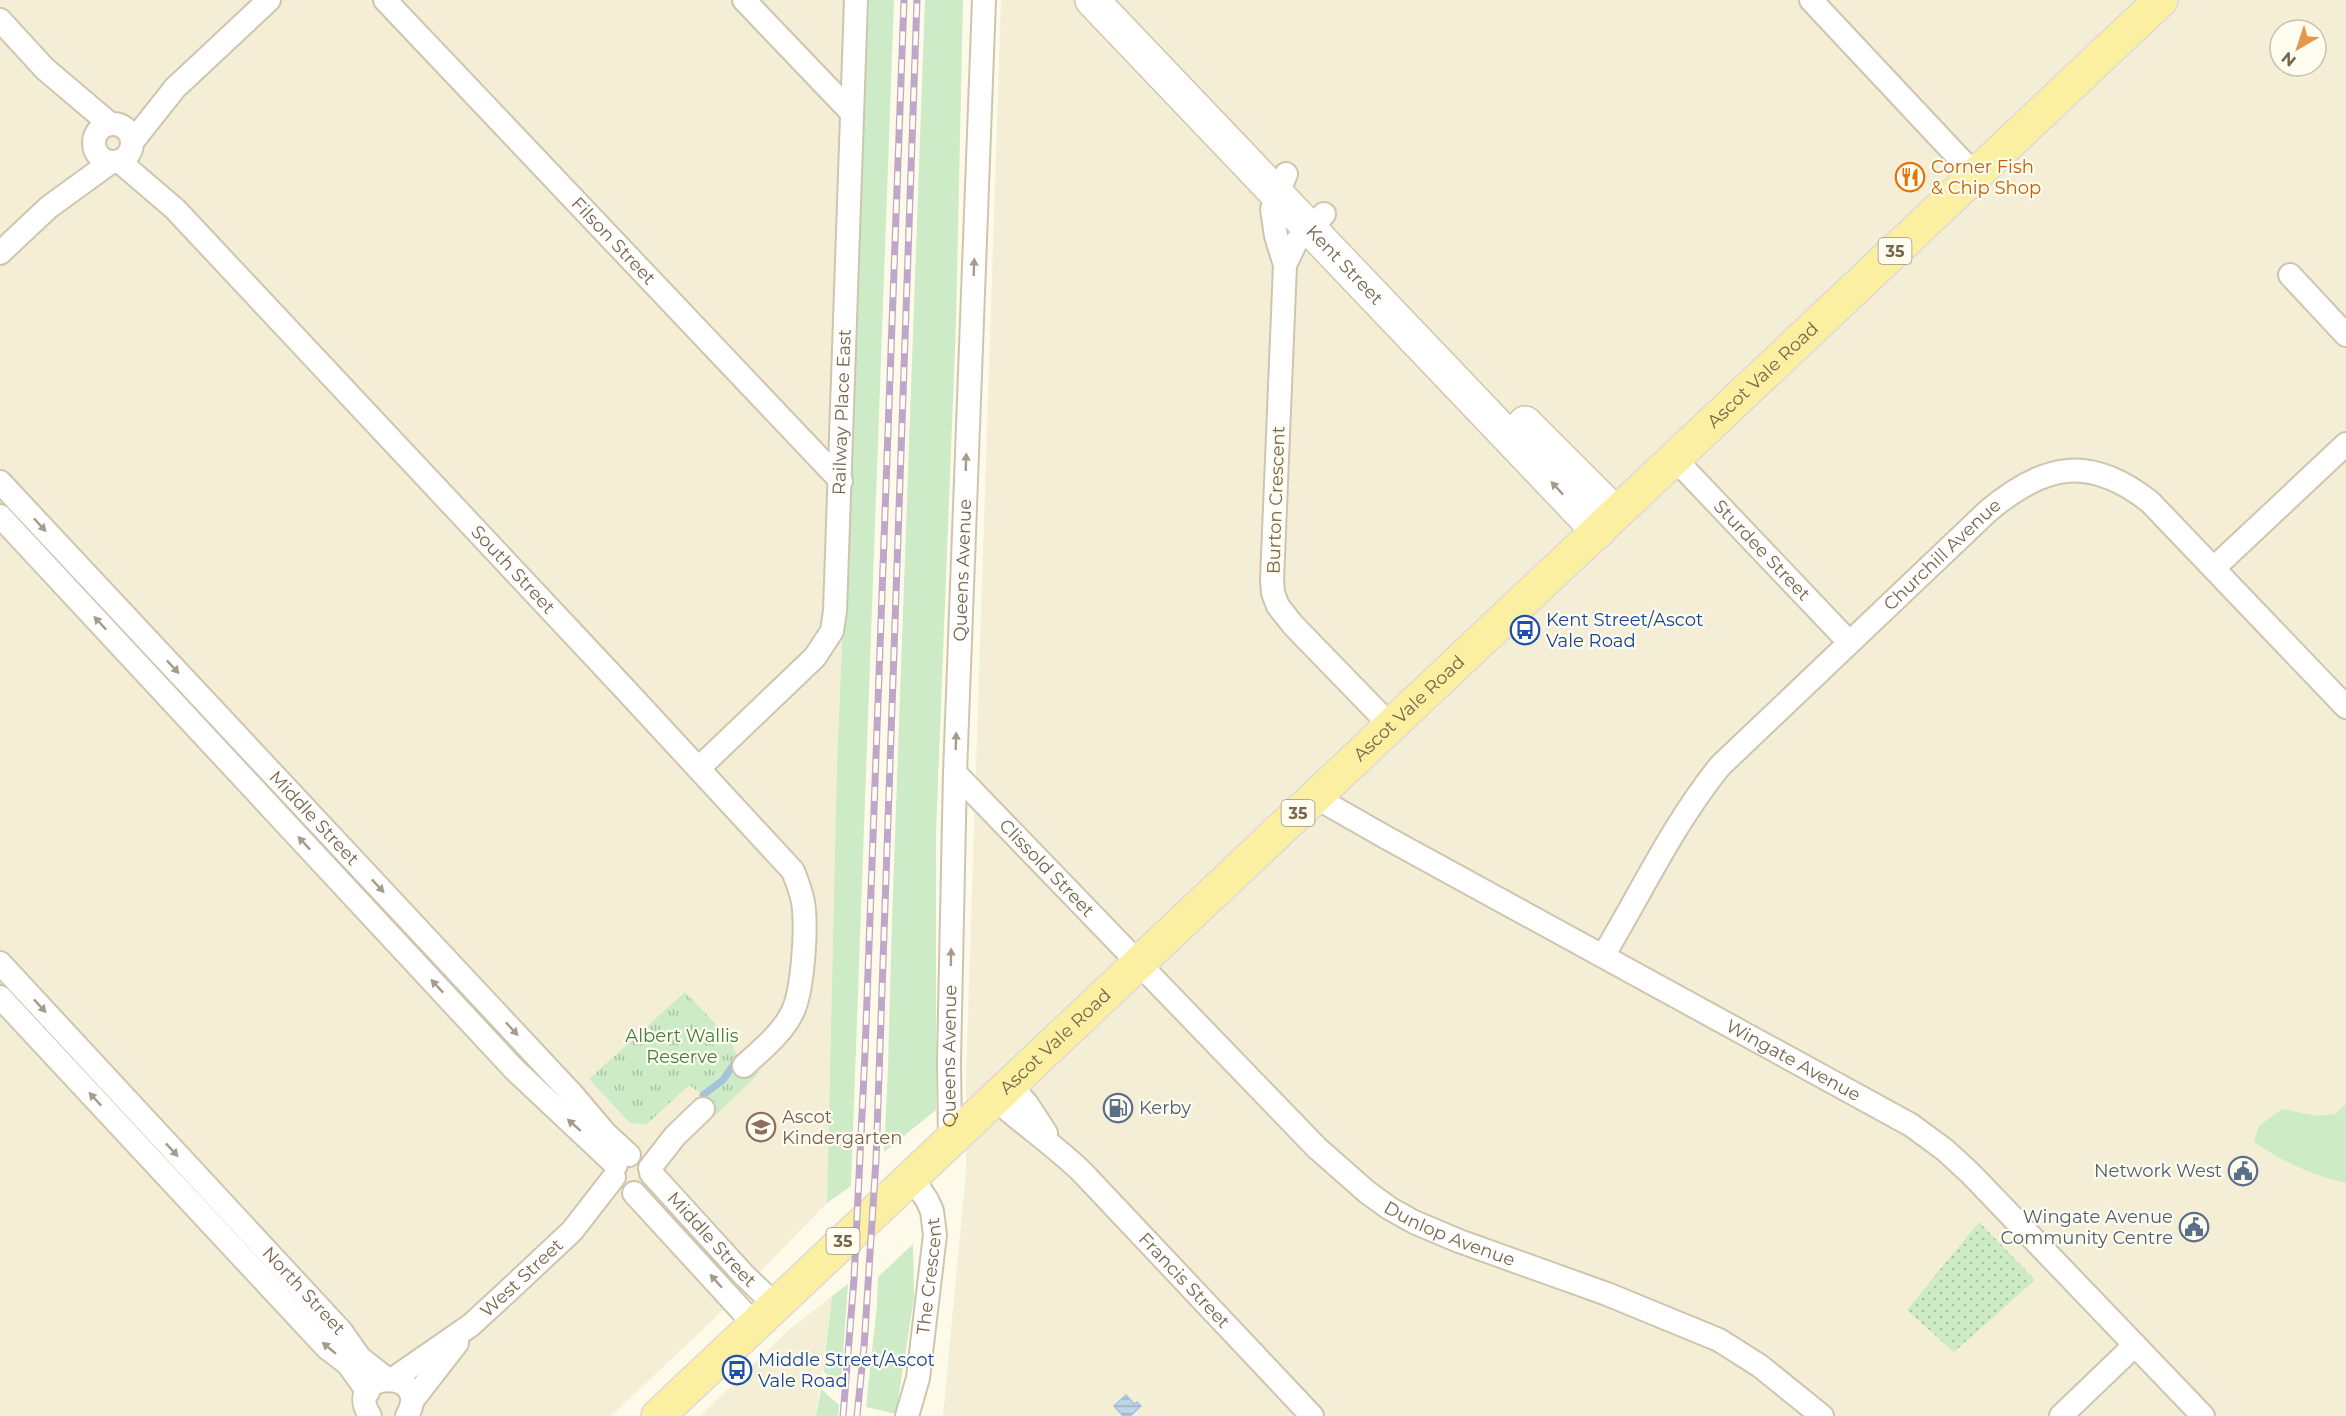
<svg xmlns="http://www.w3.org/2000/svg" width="2346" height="1416" font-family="Montserrat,sans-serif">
<defs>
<pattern id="park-tufts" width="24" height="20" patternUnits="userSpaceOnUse" patternTransform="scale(1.5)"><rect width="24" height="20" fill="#ccebc6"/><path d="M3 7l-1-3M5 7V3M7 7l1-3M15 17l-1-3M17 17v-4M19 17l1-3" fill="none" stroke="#aac2a3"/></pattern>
<pattern id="garden-dots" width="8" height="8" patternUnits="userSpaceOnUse" patternTransform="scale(1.5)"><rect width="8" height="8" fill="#ccebc6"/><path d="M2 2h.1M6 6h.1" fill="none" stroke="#aac2a3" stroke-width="1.8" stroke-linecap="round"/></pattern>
<pattern id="water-rules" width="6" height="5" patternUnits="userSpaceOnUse" patternTransform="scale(1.5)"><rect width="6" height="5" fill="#bcd6e7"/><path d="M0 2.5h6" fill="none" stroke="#9eb1bd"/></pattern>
</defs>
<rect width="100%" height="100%" fill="#fdfae9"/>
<path fill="#f4eed7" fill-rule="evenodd" d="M0 0H869L837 762 827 1203 716 1317 611 1416H0Z
M1001 0H2346V1416H943L966 1171V1075ZM2280 30H2316V66H2280Z
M832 1296 816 1416H700L791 1328Z"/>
<path fill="#ccebc6" d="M869 0H894L851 1186 827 1203 837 762Z
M925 0H963L956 322 936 832V1110L884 1152 888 1067 892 919Z
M2346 1104V1183C2313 1176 2281 1161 2254 1142L2259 1126 2282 1109 2317 1116 2335 1114Z
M913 1244 914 1298 896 1413H892L866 1407 877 1305 878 1277Z
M848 1284 841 1381 840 1387 823 1371 832 1296Z
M821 1389 839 1405 838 1416H816Z"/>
<path fill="url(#park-tufts)" d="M685 992 729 1038 738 1058 760 1072 715 1116 703 1095 689 1085 647 1124 630 1123 589 1079Z"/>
<path fill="url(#garden-dots)" d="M1979 1222 2035 1280 1954 1352 1907 1310Z"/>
<path fill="url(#water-rules)" stroke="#a2c3d9" stroke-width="1.5" d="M1126 1395 1134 1404 1137 1402 1141 1406 1130 1416H1123L1114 1406Z"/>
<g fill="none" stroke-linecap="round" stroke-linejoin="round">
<path stroke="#a2c3d9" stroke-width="7" d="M703 1095 723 1080 738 1058"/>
<g stroke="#cfc5ae" stroke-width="26">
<g id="street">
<path id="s1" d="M385 0 841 481"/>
<path d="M744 0 852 113"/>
<path d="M1811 0 1975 175"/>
<path d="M0 20 45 69 110 124"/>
<circle cx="113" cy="143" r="19"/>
<path d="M133 141 175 88 269 0"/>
<path id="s2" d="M119 161 175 209 623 687 793 871C797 881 801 891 803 902 807 926 803 989 793 1011 783 1033 761 1050 744 1066"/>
<path d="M1286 174 1272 209 1276 236 1285 265 1272 580 1273 593 1278 606 1293 625 1391 726"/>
<path d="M0 253 49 207 111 162"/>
<path d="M1285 265 1296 242 1324 214"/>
<path d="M2290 275 2346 335"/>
<path id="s3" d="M1675 459 1849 642"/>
<path id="s4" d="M0 482 572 1094 605 1133 629 1155"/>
<path d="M0 516 514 1069 616 1165"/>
<path d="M2214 568 2346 444"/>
<path id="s5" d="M699 768 815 657 832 631 835 611 856 0"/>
<path id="s6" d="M955 773 1317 1148 1367 1192 1389 1208 1414 1222 1459 1241 1607 1294 1719 1340 1760 1366 1822 1416"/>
<path id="s7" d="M1315 797 1387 838 1911 1125 1945 1150 1971 1174 2203 1416"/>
<path id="s8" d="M1603 956C1641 893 1673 824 1720 766L1988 511C2045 463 2090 455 2150 502L2346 707"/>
<path id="s9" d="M0 963 341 1331 360 1358 387 1379"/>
<path d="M0 997 327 1348 348 1364 368 1392"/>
<path d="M1009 1084 1027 1104 1046 1133"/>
<path id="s10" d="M994 1098C1023 1124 1054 1145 1082 1172L1312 1416"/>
<path id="s11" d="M950 1140 949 1061 955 773 984 0"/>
<path d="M650 1168 675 1136 703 1109"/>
<path id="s12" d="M651 1173 743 1274 775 1305"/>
<path d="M634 1193 755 1325"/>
<path id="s13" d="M393 1379 471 1325 509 1290 572 1231 614 1177"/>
<path d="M412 1401 457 1343"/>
<path d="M370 1416C341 1370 434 1367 407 1416"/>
<path id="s14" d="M907 1416 918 1378 935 1235 932 1211 927 1200 911 1176"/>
<path d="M2061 1416 2135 1345"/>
</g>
</g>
<g stroke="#d2c6ab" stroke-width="36">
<g id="secondary">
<path id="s15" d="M1092 0 1598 531"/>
<path d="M1525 423 1615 513"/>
</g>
</g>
<g stroke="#dfdad4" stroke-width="36">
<g id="primary">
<path id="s16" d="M658 1416 2161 0"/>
</g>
</g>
<use href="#street" stroke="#fff" stroke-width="22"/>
<use href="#secondary" stroke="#fff" stroke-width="33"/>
<use href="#primary" stroke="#fbf0a1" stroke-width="33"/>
<g stroke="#c0a6c8" stroke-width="7">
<path id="rail" d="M843 1416 854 1279 865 1053 904 0
M857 1416 864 1347 876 1160 917 0"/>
</g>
<use href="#rail" stroke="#fffdef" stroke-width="4.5" stroke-dasharray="14" stroke-linecap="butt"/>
</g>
<defs><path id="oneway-solid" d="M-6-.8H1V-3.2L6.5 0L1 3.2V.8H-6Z" transform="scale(1.5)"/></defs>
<g fill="#a79c8b">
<use href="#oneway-solid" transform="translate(974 267) rotate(-88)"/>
<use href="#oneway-solid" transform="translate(966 462) rotate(-88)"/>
<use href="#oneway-solid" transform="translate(1557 488) rotate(-133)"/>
<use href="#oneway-solid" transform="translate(40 525) rotate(47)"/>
<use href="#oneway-solid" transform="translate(100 623) rotate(-133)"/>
<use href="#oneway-solid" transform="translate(173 667) rotate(47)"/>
<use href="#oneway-solid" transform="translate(956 741) rotate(-88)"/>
<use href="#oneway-solid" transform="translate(304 843) rotate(-133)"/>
<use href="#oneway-solid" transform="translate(378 886) rotate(47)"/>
<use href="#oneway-solid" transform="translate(951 957) rotate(-89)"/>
<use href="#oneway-solid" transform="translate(437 986) rotate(-133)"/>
<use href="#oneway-solid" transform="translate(40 1006) rotate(47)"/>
<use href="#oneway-solid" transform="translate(512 1029) rotate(47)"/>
<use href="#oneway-solid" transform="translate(95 1099) rotate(-133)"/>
<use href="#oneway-solid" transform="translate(574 1125) rotate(-139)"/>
<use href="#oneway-solid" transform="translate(172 1150) rotate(47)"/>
<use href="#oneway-solid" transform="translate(716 1281) rotate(-132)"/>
<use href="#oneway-solid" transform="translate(329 1348) rotate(-140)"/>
</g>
<defs>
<g id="restaurant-ring" transform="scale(1.5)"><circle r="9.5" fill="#fffdef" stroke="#e8710a" stroke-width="1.5"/><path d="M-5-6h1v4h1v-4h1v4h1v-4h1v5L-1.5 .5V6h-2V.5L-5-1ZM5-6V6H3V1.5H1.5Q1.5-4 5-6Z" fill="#e8710a"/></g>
<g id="bus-ring" transform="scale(1.5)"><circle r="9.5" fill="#fffdef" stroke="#1a4fb4" stroke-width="1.5"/><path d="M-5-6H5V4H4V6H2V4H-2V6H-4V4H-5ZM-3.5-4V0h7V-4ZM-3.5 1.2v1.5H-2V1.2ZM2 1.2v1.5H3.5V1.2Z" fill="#1a4fb4"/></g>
<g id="fuel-ring" transform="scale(1.5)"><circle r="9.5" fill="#fffdef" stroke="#5c6f8a" stroke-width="1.5"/><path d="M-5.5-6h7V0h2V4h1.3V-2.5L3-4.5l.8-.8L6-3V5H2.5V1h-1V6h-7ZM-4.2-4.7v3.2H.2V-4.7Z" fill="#5c6f8a"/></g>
<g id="school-ring" transform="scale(1.5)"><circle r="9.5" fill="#fffdef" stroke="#8d6e63" stroke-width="1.5"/><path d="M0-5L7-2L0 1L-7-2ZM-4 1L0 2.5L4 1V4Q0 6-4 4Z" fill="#8d6e63"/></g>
<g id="civic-ring" transform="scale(1.5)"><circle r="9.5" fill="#fffdef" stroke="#5c6f8a" stroke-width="1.5"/><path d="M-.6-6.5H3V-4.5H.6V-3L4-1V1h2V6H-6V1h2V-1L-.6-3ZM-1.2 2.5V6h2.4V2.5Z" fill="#5c6f8a"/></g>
</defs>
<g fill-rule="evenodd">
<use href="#restaurant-ring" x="1910" y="177"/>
<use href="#bus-ring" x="1525" y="630"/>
<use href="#fuel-ring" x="1118" y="1108"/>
<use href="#school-ring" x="761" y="1127"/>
<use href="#civic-ring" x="2243" y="1171"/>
<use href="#civic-ring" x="2194" y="1227"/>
<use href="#bus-ring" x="737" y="1370"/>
</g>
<g text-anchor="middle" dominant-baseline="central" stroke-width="4.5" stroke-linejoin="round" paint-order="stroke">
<g fill="#fffdef" stroke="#a0937d" stroke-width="1.5">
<rect x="1878.5" y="238" width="33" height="26" rx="4.5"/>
<rect x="1281.5" y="800" width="33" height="26" rx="4.5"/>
<rect x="826.5" y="1228" width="33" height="26" rx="4.5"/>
</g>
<g font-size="16" font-weight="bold" fill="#78664c">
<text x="1895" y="251">35</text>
<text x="1298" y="813">35</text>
<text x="843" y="1241">35</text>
</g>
<g font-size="18" fill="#c56008" stroke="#fffdef" text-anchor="start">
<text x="1931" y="167">Corner Fish<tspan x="1931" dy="21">&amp; Chip Shop</tspan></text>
</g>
<g font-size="18" fill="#78664c" stroke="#fffdef">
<text stroke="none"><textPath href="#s1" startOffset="332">Filson Street</textPath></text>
<text stroke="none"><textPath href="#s15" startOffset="366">Kent Street</textPath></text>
<text stroke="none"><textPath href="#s16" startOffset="1518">Ascot Vale Road</textPath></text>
<text stroke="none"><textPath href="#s5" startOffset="411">Railway Place East</textPath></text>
<text transform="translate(1276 500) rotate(-88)">Burton Crescent</text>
<text stroke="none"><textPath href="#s3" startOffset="126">Sturdee Street</textPath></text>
<text stroke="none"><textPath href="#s8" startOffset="530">Churchill Avenue</textPath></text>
<text stroke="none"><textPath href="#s2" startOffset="568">South Street</textPath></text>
<text stroke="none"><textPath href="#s11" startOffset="570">Queens Avenue</textPath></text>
<text stroke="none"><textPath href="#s16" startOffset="1032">Ascot Vale Road</textPath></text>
<text stroke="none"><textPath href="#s4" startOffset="460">Middle Street</textPath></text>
<text stroke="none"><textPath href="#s6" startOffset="132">Clissold Street</textPath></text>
<text stroke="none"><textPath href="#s16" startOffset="546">Ascot Vale Road</textPath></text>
<text stroke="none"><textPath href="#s11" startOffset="84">Queens Avenue</textPath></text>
<text stroke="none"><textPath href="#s7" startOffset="546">Wingate Avenue</textPath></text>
<text stroke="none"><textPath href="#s6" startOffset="681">Dunlop Avenue</textPath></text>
<text stroke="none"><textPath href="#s12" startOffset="90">Middle Street</textPath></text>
<text stroke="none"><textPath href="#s14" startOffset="142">The Crescent</textPath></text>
<text stroke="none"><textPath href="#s13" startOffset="164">West Street</textPath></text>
<text stroke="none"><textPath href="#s10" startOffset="264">Francis Street</textPath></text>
<text stroke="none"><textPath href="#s9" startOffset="447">North Street</textPath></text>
</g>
<g font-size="18" fill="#164399" stroke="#fffdef" text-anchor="start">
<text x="1546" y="620">Kent Street/Ascot<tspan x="1546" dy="21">Vale Road</tspan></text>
<text x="758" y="1360">Middle Street/Ascot<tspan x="758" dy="21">Vale Road</tspan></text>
</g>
<g font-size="18" fill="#467e43" stroke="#fffdef">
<text x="682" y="1036">Albert Wallis<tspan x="682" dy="21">Reserve</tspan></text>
</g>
<g font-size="18" fill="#4e5e75" stroke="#fffdef" text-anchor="end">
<text x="1139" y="1108" text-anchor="start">Kerby</text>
<text x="2222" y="1171">Network West</text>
<text x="2173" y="1217">Wingate Avenue<tspan x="2173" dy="21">Community Centre</tspan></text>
</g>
<g font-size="18" fill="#785e54" stroke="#fffdef" text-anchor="start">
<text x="782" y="1117">Ascot<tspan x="782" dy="21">Kindergarten</tspan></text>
</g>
</g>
<g transform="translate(2298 48) rotate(219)"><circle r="28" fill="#fffdef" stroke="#c9c1ae" stroke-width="1.5"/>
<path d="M0-4.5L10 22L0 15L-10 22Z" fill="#e7964e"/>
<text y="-9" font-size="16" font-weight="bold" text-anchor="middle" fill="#78664c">N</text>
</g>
</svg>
